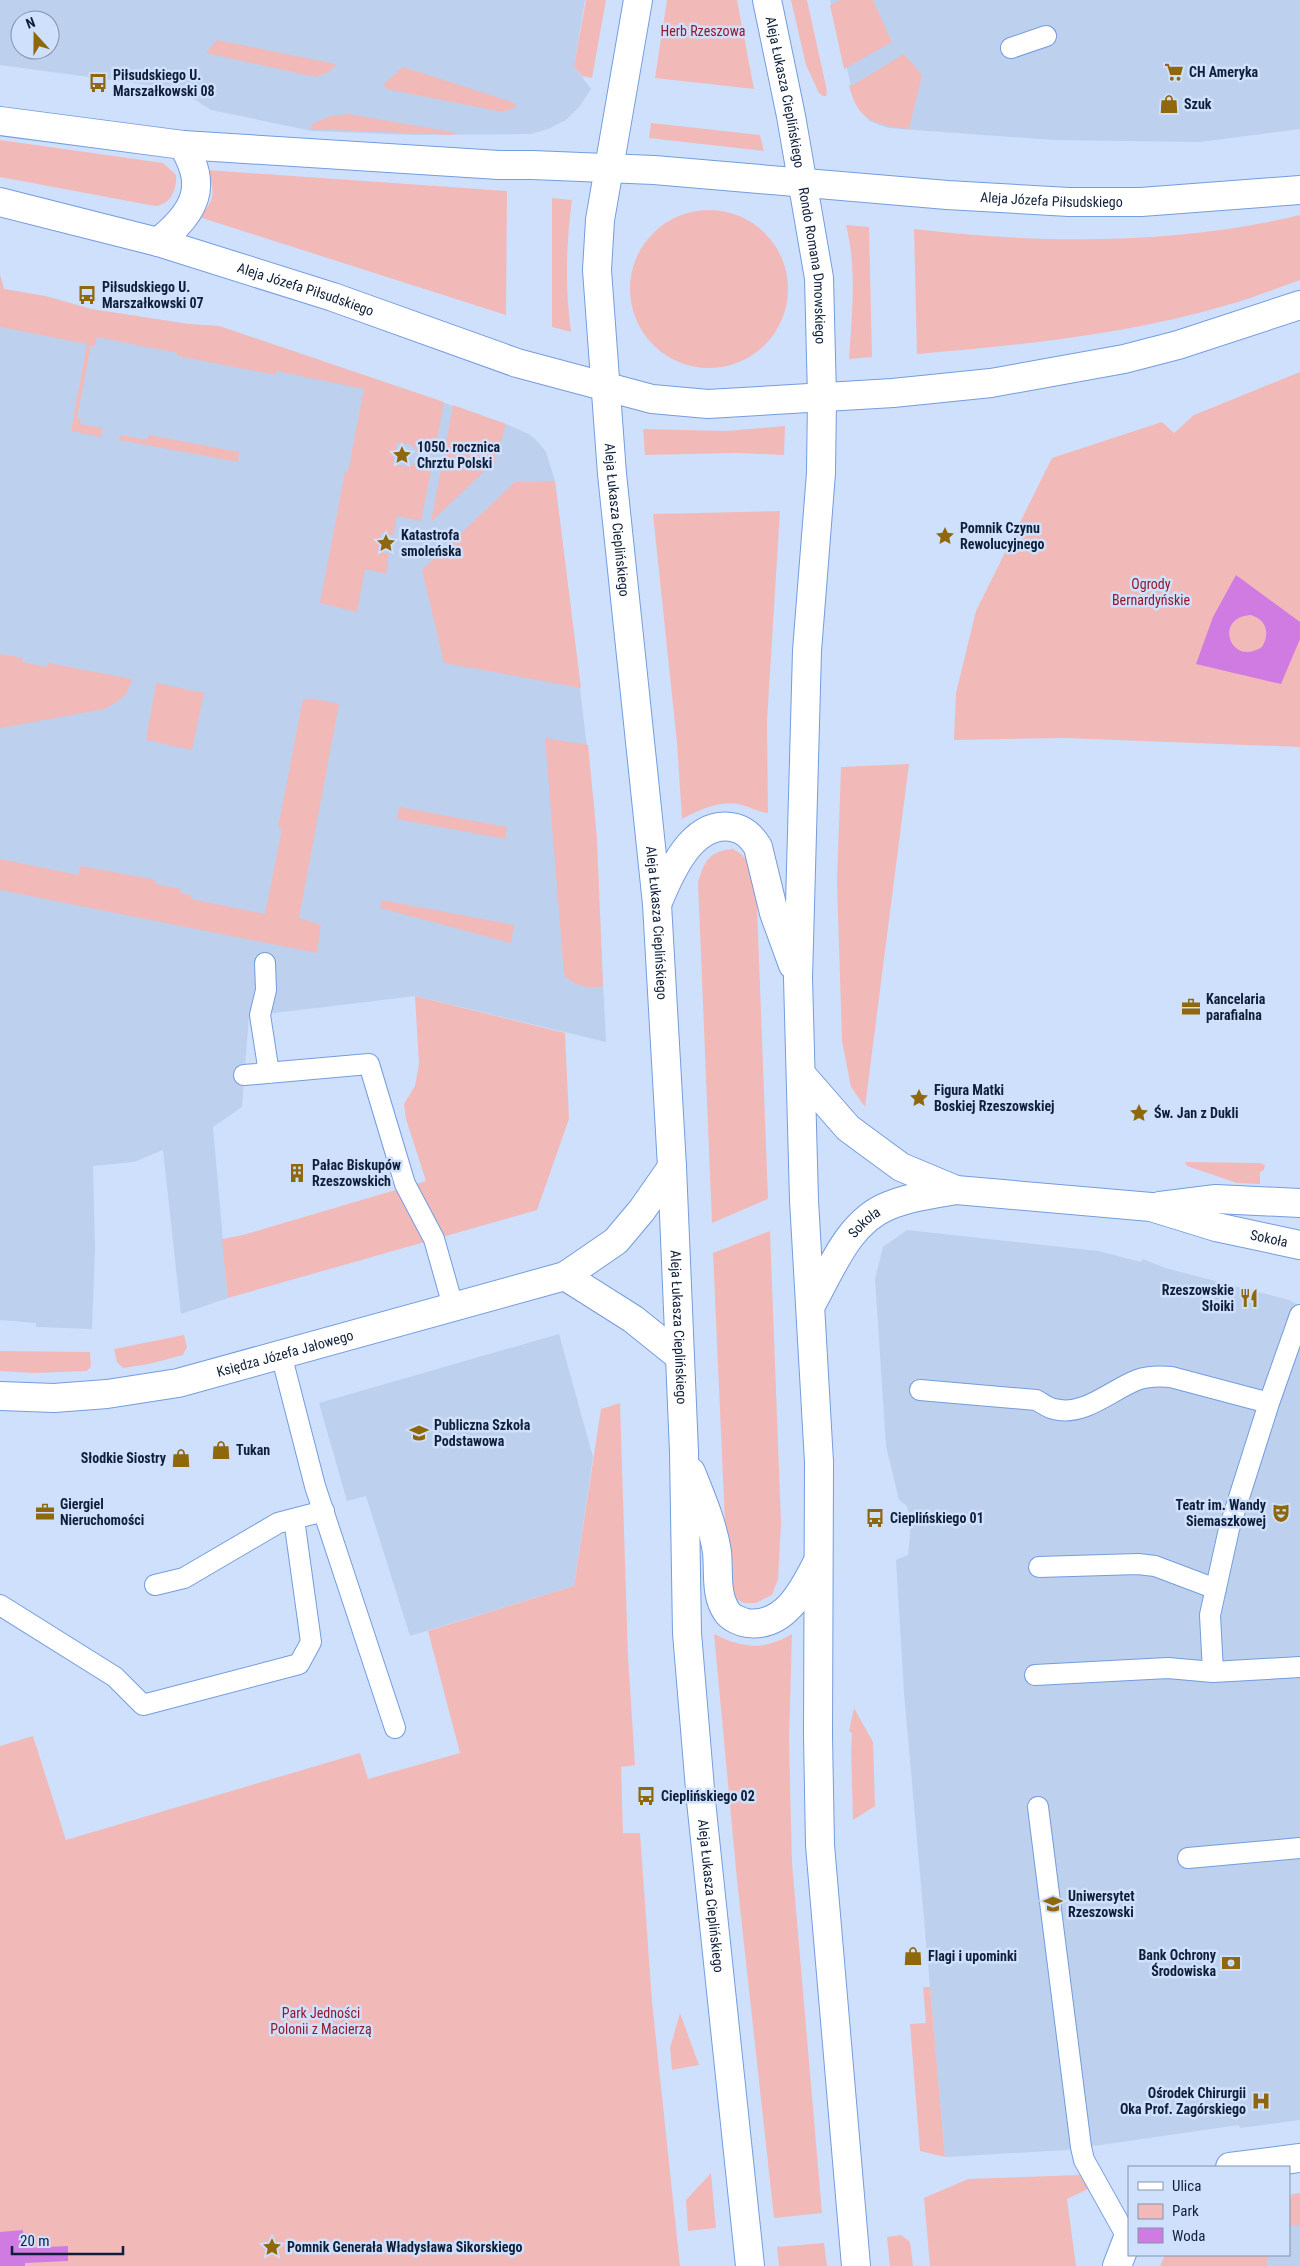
<svg xmlns="http://www.w3.org/2000/svg" width="1300" height="2266" font-family="'Roboto Condensed',sans-serif">
<rect width="100%" height="100%" fill="#cfe0fc"/>
<path fill="#bdd0ed" fill-rule="evenodd" d="M0 0H585L574 66 591 89 580 106 566 120 548 129 531 134 414 135 312 131 211 110 178 89 0 65ZM20 20H50V50H20Z
M830 0H1300V129L1200 142 1054 140 888 128 869 121 854 98Z
M0 275 4 289 45 296 91 309 188 324 219 326 506 424 529 434 538 442 546 452 555 481 594 805 606 1042 415 996 249 1016 242 1107 213 1127 228 1298 181 1314 163 1150 134 1162 93 1166 95 1249 92 1329 36 1327V1323L0 1320Z
M907 1230 1098 1251 1141 1262 1143 1259 1165 1268 1289 1300 1300 1306V2120L1240 2128 1239 2125 1066 2150 945 2157 904 1693 896 1560 908 1555 911 1525 907 1506 899 1500 886 1446 875 1279 883 1247Z
M559 1334 593 1457 574 1586 410 1636 366 1496 347 1501 319 1403Z
M1289 2225 1300 2226V2266H1267L1268 2255H1289Z"/>
<path fill="#f1bab9" d="M586 0H606L592 78 582 76 574 66Z
M667 0H737L754 89 655 78Z
M791 0H807L827 91 826 96H823L819 93 806 65Z
M841 0H873L892 42 844 69 830 5Z
M217 40 336 64 329 72 316 77 206 53Z
M904 54 922 75 909 129C875 125 857 121 849 85H853Z
M403 67 509 101 516 104 515 108 502 112 386 89 384 84Z
M348 114 452 132 456 135 311 129 312 124 331 116Z
M651 123 760 135 764 151 649 138Z
M0 140 163 163 176 175C177 189 171 205 155 206L0 177Z
M207 170 507 191 506 315 199 217C216 199 215 192 207 170Z
M552 198 572 200C566 245 565 287 571 332L552 327Z
M630 289a79 79 0 1 1 158 0a79 79 0 1 1-158 0Z
M1300 215V280C1275 289 1250 299 1224 306 1125 335 1020 345 917 354L914 229C1041 244 1175 245 1300 215Z
M846 225 869 227 872 357 849 359C852 313 857 269 846 225Z
M0 275 4 289 45 296 91 309 188 324 219 326 444 402 434 455 418 452 412 445 397 443 393 464 410 467 415 463 432 466 421 521 397 516 393 535 381 533 378 551 389 554 386 574 365 569 357 612 320 603 345 472H348L364 389 276 371V375L177 356V353L97 337 95 346 91 345 77 418 81 419 80 424 102 428 101 437 71 431 87 344 0 327Z
M1300 372V747L1064 738 954 740 956 693 976 611 1052 458 1162 422 1174 433 1194 415Z
M453 405 506 424 495 461 431 522Z
M785 426 784 455 737 453 645 455 643 429 726 431Z
M120 435 147 440 149 435 239 452 238 462 119 440Z
M555 481 581 688 444 663 422 570 515 482Z
M780 511 767 721 768 813C760 813 751 807 742 805 720 800 701 809 682 819L677 743 653 514Z
M0 654 23 658 22 662 46 667 48 663 132 679C129 695 119 702 105 709L0 728Z
M156 683 204 693 192 750 146 740Z
M311 698 339 704 299 918 321 925 317 953 0 890V859L78 875 81 866 156 880 155 884 181 889 180 893 191 895V899L265 914 282 829 278 828 303 699 311 700Z
M545 738 588 745 597 838 603 986C589 989 572 986 564 974Z
M909 764 865 1107 851 1087 842 1041 837 882 841 767Z
M399 807 507 827 505 839 397 819Z
M733 849C747 856 751 866 756 880L768 1199 712 1223 698 883C704 861 709 851 733 849Z
M382 900 514 925 511 943 380 908Z
M415 996 565 1033 569 1119 537 1210 228 1298 222 1239 243 1235 426 1181 406 1119 404 1104 415 1086 419 1064Z
M1185 1162 1260 1163 1265 1165 1264 1170 1260 1172V1184L1237 1183 1187 1166Z
M770 1231 781 1523 778 1579 772 1595 756 1603H744L736 1599 728 1591 713 1253Z
M184 1335 187 1347 183 1355 149 1364 123 1368 117 1362 114 1349Z
M0 1351 90 1352 91 1366 87 1371 33 1373 0 1371Z
M620 1403 628 1656 635 1765 621 1767 623 1833H640L652 2002 680 2266H0V1746L33 1736 66 1840 360 1753 368 1779 460 1753 428 1631 574 1586 601 1409Z
M714 1634C742 1648 764 1651 792 1634L789 1741 792 1863 822 2213 774 2218 737 1880Z
M854 1708 873 1742 875 1806 853 1820 851 1750 852 1733 849 1731Z
M923 1987H930L945 2157 920 2151 910 2024 926 2023Z
M680 2013 699 2065 672 2070 670 2048Z
M711 2173 716 2228 688 2231 686 2200Z
M1080 2175 1088 2189 1067 2199 1076 2266H930L924 2198 968 2179Z
M1300 2193V2226L1289 2225V2203L1292 2194Z
M901 2235 910 2242 913 2266H890L887 2237Z
M824 2243 827 2266H779L777 2247Z
M1165 2255H1268L1267 2266H1160Z"/>
<path fill="#cf7be2" fill-rule="evenodd" d="M1236 575 1300 622V639L1281 684 1196 664 1213 617ZM1251 615C1267 620 1270 634 1262 647 1230 668 1213 617 1251 615Z
M23 2230 24 2248 68 2246V2261L25 2263V2266H0V2232Z"/>
<g fill="none" stroke-linecap="round" stroke-linejoin="round">
<g stroke="#749cde" stroke-width="22">
<path id="service" d="M1011 48 1046 36
M265 963 266 990 260 1015 269 1073
M244 1075 369 1064 405 1184 434 1239 453 1306
M281 1354 315 1486 395 1728
M920 1390 1036 1400C1042 1403 1048 1408 1054 1409 1084 1417 1111 1390 1137 1380 1148 1376 1159 1376 1171 1377L1269 1403
M1039 1567 1138 1564 1155 1566 1216 1589
M155 1585 184 1578 278 1523 324 1511
M0 1605 115 1677 143 1705 299 1664 311 1642 294 1519
M1213 1672 1210 1615 1229 1529 1269 1403 1300 1315
M1035 1675 1168 1668 1213 1672 1300 1667
M1038 1807 1081 2147 1084 2160 1127 2237
M1188 1858 1300 1848"/>
</g>
<g stroke="#749cde" stroke-width="30">
<g id="minor">
<path id="s1" d="M801 1074 848 1128 871 1145 901 1167 956 1190 1151 1207 1216 1227 1300 1245"/>
<path d="M1160 1206 1216 1199 1300 1203"/>
<path d="M565 1276 633 1319 679 1356"/>
<path id="s2" d="M811 1305C831 1270 848 1222 888 1206 910 1197 933 1194 956 1190"/>
<path id="s3" d="M0 1396 54 1398 107 1394 178 1383 565 1276 616 1241 642 1210 672 1167"/>
<path d="M1230 2167 1300 2158"/>
<path d="M1117 2266 1129 2235"/>
</g>
</g>
<g stroke="#749cde" stroke-width="30">
<g id="secondary">
<path id="s4" d="M638 0 600 220 597 270 612 474 657 904 672 1167 684 1452 687 1633 701 1801 750 2266"/>
<path id="s5" d="M767 0 791 116 819 278 822 397 821 473 807 651 798 978 804 1200 819 1462 818 1736 820 1845 856 2266"/>
<path id="s6" d="M0 121 183 145 499 165H532L654 170 947 195 1069 202H1141L1300 190"/>
<path id="s7" d="M0 202 158 242 333 297 517 363 652 399 708 404 893 393 991 383 1124 359 1178 345 1300 305"/>
<path d="M158 242C176 228 198 207 196 182 196 169 189 156 183 145"/>
<path d="M658 902C670 873 692 821 731 827 744 829 751 836 758 847L774 913 793 965"/>
<path d="M691 1472C701 1497 713 1525 717 1552 719 1572 715 1595 727 1612 731 1618 741 1622 747 1623 784 1628 803 1591 817 1563"/>
</g>
</g>
<use href="#service" stroke="#fff" stroke-width="20"/>
<use href="#minor" stroke="#fff" stroke-width="28"/>
<use href="#secondary" stroke="#fff" stroke-width="28"/>
</g>
<defs>
<g id="supermarket-bare" transform="scale(1.5)"><path d="M-6-5.5h2.5l.6 2H6L4.5 2H-2.5L-4.4-4H-6ZM-1.5 3.2a1.3 1.3 0 1 0 .1 0ZM3 3.2a1.3 1.3 0 1 0 .1 0Z" fill="#8f670d" stroke="#cfe0fc" stroke-width="2.5" paint-order="stroke"/></g>
<g id="bus-bare" transform="scale(1.5)"><path d="M-5-6H5V4H4V6H2V4H-2V6H-4V4H-5ZM-3.5-4V0h7V-4ZM-3.5 1.2v1.5H-2V1.2ZM2 1.2v1.5H3.5V1.2Z" fill="#8f670d" stroke="#cfe0fc" stroke-width="2.5" paint-order="stroke"/></g>
<g id="shop-bare" transform="scale(1.5)"><path d="M-5-2.5h2.3a2.7 3.5 0 0 1 5.4 0H5L5.5 6h-11ZM-1.5-2.5h3a1.5 2.3 0 0 0-3 0Z" fill="#8f670d" stroke="#cfe0fc" stroke-width="2.5" paint-order="stroke"/></g>
<g id="sight-bare" transform="scale(1.5)"><path d="M0-6L1.8-2.2L6-1.7L2.9 1.2L3.7 5.4L0 3.3L-3.7 5.4L-2.9 1.2L-6-1.7L-1.8-2.2Z" fill="#8f670d" stroke="#cfe0fc" stroke-width="2.5" paint-order="stroke"/></g>
<g id="office-bare" transform="scale(1.5)"><path d="M-6-3h4V-5.5h4V-3h4V5H-6ZM-1-4.5V-3h2v-1.5ZM-6 0V1H6V0Z" fill="#8f670d" stroke="#cfe0fc" stroke-width="2.5" paint-order="stroke"/></g>
<g id="building-bare" transform="scale(1.5)"><path d="M-4-6H4V6H1V3H-1V6H-4ZM-2.5-4.3h1.7v1.8h-1.7ZM.8-4.3h1.7v1.8H.8ZM-2.5-1h1.7V.8h-1.7ZM.8-1h1.7V.8H.8Z" fill="#8f670d" stroke="#cfe0fc" stroke-width="2.5" paint-order="stroke"/></g>
<g id="restaurant-bare" transform="scale(1.5)"><path d="M-5-6h1v4h1v-4h1v4h1v-4h1v5L-1.5 .5V6h-2V.5L-5-1ZM5-6V6H3V1.5H1.5Q1.5-4 5-6Z" fill="#8f670d" stroke="#cfe0fc" stroke-width="2.5" paint-order="stroke"/></g>
<g id="school-bare" transform="scale(1.5)"><path d="M0-5L7-2L0 1L-7-2ZM-4 1L0 2.5L4 1V4Q0 6-4 4Z" fill="#8f670d" stroke="#cfe0fc" stroke-width="2.5" paint-order="stroke"/></g>
<g id="theatre-bare" transform="scale(1.5)"><path d="M-5-5.5Q0-4 5-5.5V0Q5 5 0 6Q-5 5-5 0ZM-3.3-2.5H-1v1.5H-3.3ZM1-2.5H3.3v1.5H1ZM-2.8 1Q0 5.5 2.8 1Z" fill="#8f670d" stroke="#cfe0fc" stroke-width="2.5" paint-order="stroke"/></g>
<g id="university-bare" transform="scale(1.5)"><path d="M0-5L7-2L0 1L-7-2ZM-4 1L0 2.5L4 1V4Q0 6-4 4Z" fill="#8f670d" stroke="#cfe0fc" stroke-width="2.5" paint-order="stroke"/></g>
<g id="bank-bare" transform="scale(1.5)"><path d="M-6-4H6V4H-6ZM0-2.3a2.3 2.3 0 1 0 0 4.6a2.3 2.3 0 1 0 0-4.6Z" fill="#8f670d" stroke="#cfe0fc" stroke-width="2.5" paint-order="stroke"/></g>
<g id="hospital-bare" transform="scale(1.5)"><path d="M-5-5h3v3.5h4V-5h3V5h-3V1.5h-4V5h-3Z" fill="#8f670d" stroke="#cfe0fc" stroke-width="2.5" paint-order="stroke"/></g>
</defs>
<g fill-rule="evenodd">
<use href="#supermarket-bare" x="1174" y="72"/>
<use href="#bus-bare" x="98" y="83"/>
<use href="#shop-bare" x="1169" y="104"/>
<use href="#bus-bare" x="87" y="295"/>
<use href="#sight-bare" x="402" y="455"/>
<use href="#sight-bare" x="945" y="536"/>
<use href="#sight-bare" x="386" y="543"/>
<use href="#office-bare" x="1191" y="1007"/>
<use href="#sight-bare" x="919" y="1098"/>
<use href="#sight-bare" x="1139" y="1113"/>
<use href="#building-bare" x="297" y="1173"/>
<use href="#restaurant-bare" x="1249" y="1298"/>
<use href="#school-bare" x="419" y="1433"/>
<use href="#shop-bare" x="221" y="1450"/>
<use href="#shop-bare" x="181" y="1458"/>
<use href="#office-bare" x="45" y="1512"/>
<use href="#theatre-bare" x="1281" y="1513"/>
<use href="#bus-bare" x="875" y="1518"/>
<use href="#bus-bare" x="646" y="1796"/>
<use href="#university-bare" x="1053" y="1904"/>
<use href="#shop-bare" x="913" y="1956"/>
<use href="#bank-bare" x="1231" y="1963"/>
<use href="#hospital-bare" x="1261" y="2101"/>
<use href="#sight-bare" x="272" y="2247"/>
</g>
<g text-anchor="middle" dominant-baseline="central" stroke-width="5" stroke-linejoin="round" paint-order="stroke">
<g font-size="14" fill="#951729" stroke="#cfe0fc">
<text x="703" y="31">Herb Rzeszowa</text>
<text x="1151" y="584">Ogrody<tspan x="1151" dy="16">Bernardyńskie</tspan></text>
<text x="321" y="2013">Park Jedności<tspan x="321" dy="16">Polonii z Macierzą</tspan></text>
</g>
<g font-size="14" font-weight="bold" fill="#101f39" stroke="#cfe0fc" text-anchor="start">
<text x="1189" y="72">CH Ameryka</text>
<text x="113" y="75">Piłsudskiego U.<tspan x="113" dy="16">Marszałkowski 08</tspan></text>
<text x="1184" y="104">Szuk</text>
<text x="102" y="287">Piłsudskiego U.<tspan x="102" dy="16">Marszałkowski 07</tspan></text>
<text x="417" y="447">1050. rocznica<tspan x="417" dy="16">Chrztu Polski</tspan></text>
<text x="960" y="528">Pomnik Czynu<tspan x="960" dy="16">Rewolucyjnego</tspan></text>
<text x="401" y="535">Katastrofa<tspan x="401" dy="16">smoleńska</tspan></text>
<text x="1206" y="999">Kancelaria<tspan x="1206" dy="16">parafialna</tspan></text>
<text x="934" y="1090">Figura Matki<tspan x="934" dy="16">Boskiej Rzeszowskiej</tspan></text>
<text x="1154" y="1113">Św. Jan z Dukli</text>
<text x="312" y="1165">Pałac Biskupów<tspan x="312" dy="16">Rzeszowskich</tspan></text>
<text x="1234" y="1290" text-anchor="end">Rzeszowskie<tspan x="1234" dy="16">Słoiki</tspan></text>
<text x="434" y="1425">Publiczna Szkoła<tspan x="434" dy="16">Podstawowa</tspan></text>
<text x="236" y="1450">Tukan</text>
<text x="166" y="1458" text-anchor="end">Słodkie Siostry</text>
<text x="60" y="1504">Giergiel<tspan x="60" dy="16">Nieruchomości</tspan></text>
<text x="1266" y="1505" text-anchor="end">Teatr im. Wandy<tspan x="1266" dy="16">Siemaszkowej</tspan></text>
<text x="890" y="1518">Cieplińskiego 01</text>
<text x="661" y="1796">Cieplińskiego 02</text>
<text x="1068" y="1896">Uniwersytet<tspan x="1068" dy="16">Rzeszowski</tspan></text>
<text x="1216" y="1955" text-anchor="end">Bank Ochrony<tspan x="1216" dy="16">Środowiska</tspan></text>
<text x="928" y="1956">Flagi i upominki</text>
<text x="1246" y="2093" text-anchor="end">Ośrodek Chirurgii<tspan x="1246" dy="16">Oka Prof. Zagórskiego</tspan></text>
<text x="287" y="2247">Pomnik Generała Władysława Sikorskiego</text>
</g>
<g font-size="14" fill="#101f39" stroke="#cfe0fc">
<text stroke="none"><textPath href="#s5" startOffset="94">Aleja Łukasza Cieplińskiego</textPath></text>
<text stroke="none"><textPath href="#s6" startOffset="1055">Aleja Józefa Piłsudskiego</textPath></text>
<text stroke="none"><textPath href="#s5" startOffset="270">Rondo Romana Dmowskiego</textPath></text>
<text stroke="none"><textPath href="#s7" startOffset="318">Aleja Józefa Piłsudskiego</textPath></text>
<text stroke="none"><textPath href="#s4" startOffset="524">Aleja Łukasza Cieplińskiego</textPath></text>
<text stroke="none"><textPath href="#s4" startOffset="929">Aleja Łukasza Cieplińskiego</textPath></text>
<text stroke="none"><textPath href="#s2" startOffset="99">Sokoła</textPath></text>
<text stroke="none"><textPath href="#s1" startOffset="515">Sokoła</textPath></text>
<text stroke="none"><textPath href="#s4" startOffset="1334">Aleja Łukasza Cieplińskiego</textPath></text>
<text stroke="none"><textPath href="#s3" startOffset="290">Księdza Józefa Jałowego</textPath></text>
<text stroke="none"><textPath href="#s4" startOffset="1904">Aleja Łukasza Cieplińskiego</textPath></text>
</g>
</g>
<rect x="1128" y="2166" width="162" height="90" fill="#cfe0fc" stroke="#8393ae"/>
<rect x="1138" y="2182" width="25" height="8" fill="#ffffff" stroke="#8393ae"/>
<text x="1172" y="2191" font-size="15" fill="#101f39">Ulica</text>
<rect x="1138" y="2204" width="25" height="15" fill="#f1bab9" stroke="#8393ae"/>
<text x="1172" y="2216" font-size="15" fill="#101f39">Park</text>
<rect x="1138" y="2228" width="25" height="15" fill="#cf7be2" stroke="#8393ae"/>
<text x="1172" y="2241" font-size="15" fill="#101f39">Woda</text>
<g transform="translate(35 35) rotate(339)"><circle r="24" fill="#cfe0fc" stroke="#8393ae"/>
<path d="M0-4L9 19L0 12L-9 19Z" fill="#8f670d"/>
<text y="-8" font-size="14" font-weight="bold" text-anchor="middle" fill="#101f39">N</text>
</g>
<path d="M12 2246v8h111v-8" fill="none" stroke="#101f39" stroke-width="2.5"/>
<text x="20" y="2246" font-size="15" fill="#101f39" stroke="#cfe0fc" stroke-width="4" paint-order="stroke">20 m</text>
</svg>
